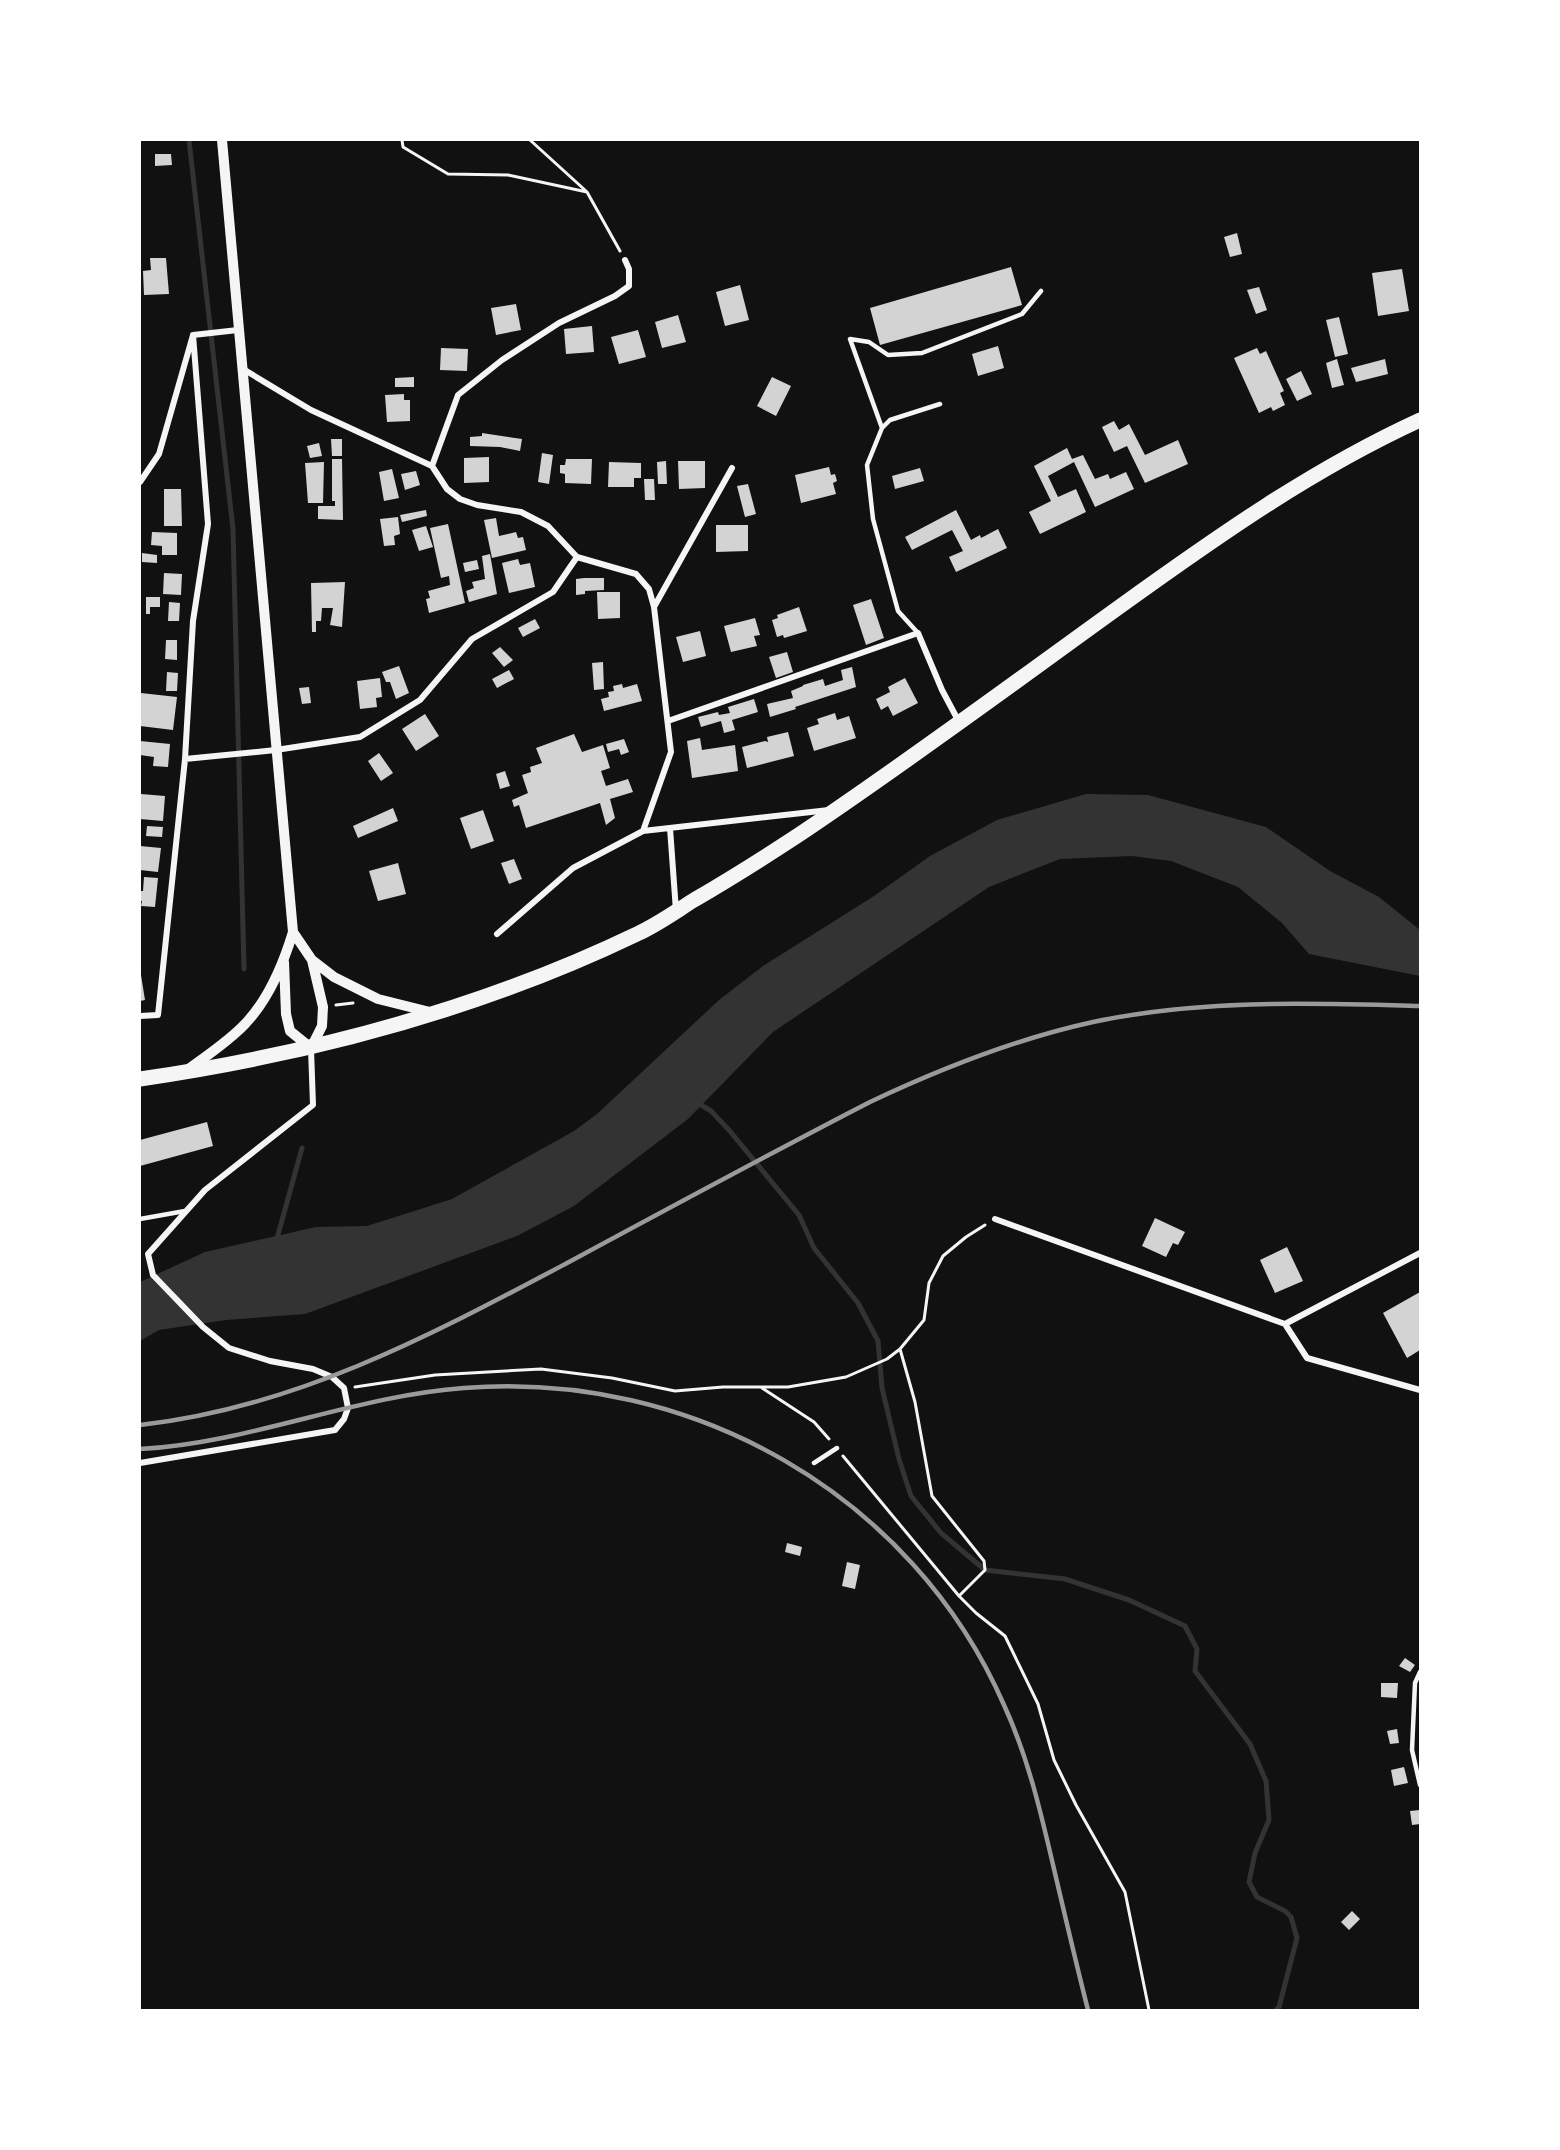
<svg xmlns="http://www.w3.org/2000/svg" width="1560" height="2150" font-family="Inter,sans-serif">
<rect width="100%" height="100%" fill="#111"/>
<path fill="#333" d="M1086 794 1148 795 1266 827 1330 871 1379 897 1420 930V976L1309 954 1282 923 1238 887 1171 861 1132 856 1060 859 989 887 773 1032 688 1119 574 1206 517 1236 305 1314 226 1320 159 1330 140 1341V1282L205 1252 316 1227 367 1226 452 1199 574 1131 597 1114 719 1000 763 966 874 896 930 856 997 820Z"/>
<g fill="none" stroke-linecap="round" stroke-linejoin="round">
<path stroke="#333" stroke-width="5" d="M189 140 233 529 244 969
M696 1102 711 1111 729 1130 799 1215 814 1248 858 1303 878 1341 882 1388 899 1459 911 1496 941 1533 985 1570 1065 1579 1129 1600 1185 1626 1197 1649 1195 1671 1250 1744 1266 1781 1269 1820 1255 1853 1249 1882 1257 1897 1285 1911 1291 1917 1297 1938 1279 2007 1276 2010
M276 1242 302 1148"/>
</g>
<path fill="#d3d3d3" d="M155 154H171L172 165 155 166Z
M1237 233 1242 254 1230 257 1224 237Z
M150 258H166L169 294 144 295 143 271 151 270Z
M1011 267 1022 305 880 345 870 308Z
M1402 269 1409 311 1378 316 1372 273Z
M740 285 749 320 725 326 716 292Z
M1259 287 1267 310 1256 314 1247 290Z
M516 304 521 330 496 335 491 308Z
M678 315 686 342 662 348 655 322Z
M1339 317 1348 354 1335 357 1326 320Z
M592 326 594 352 566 354 564 329Z
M638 330 646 357 619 364 611 337Z
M998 346 1004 368 978 376 972 354Z
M441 348 468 349 467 371 440 370Z
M1257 348 1260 354 1266 351 1284 391 1280 393 1285 405 1273 411 1271 407 1259 413 1234 358Z
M1337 359 1344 385 1332 388 1326 363Z
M1385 359 1388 374 1356 382 1351 368Z
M1301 371 1312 394 1297 401 1286 379Z
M414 377V387H395V378Z
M772 377 791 386 776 416 757 406Z
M404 394V400H410V421L387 422 385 395Z
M1114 421 1119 430 1129 424 1145 455 1178 440 1188 464 1145 483 1127 446 1114 452 1102 427Z
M482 433 522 439 520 451 500 447 470 446V437L482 436Z
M331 439H342V456H332Z
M319 443 322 456 310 458 307 446Z
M1067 448 1072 459 1083 455 1095 479 1108 474 1110 479 1126 472 1134 489 1095 507 1074 462 1048 476 1058 497 1076 489 1086 512 1040 534 1029 512 1051 501 1034 466Z
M542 453 553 455 549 484 538 482Z
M489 457V482L464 483V458Z
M332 459H342L343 520 318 519V506H335V501H332Z
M566 459H592L591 484 565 483V474L560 473V465H565Z
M666 461 667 484H658L657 462Z
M678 461H705V488L679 489Z
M324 462 323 503H308L305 463Z
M609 462 641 463V478H634V487H608Z
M829 467 831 475 835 474 837 481 833 483 836 494 801 503 795 475Z
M920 468 924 481 895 489 892 476Z
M392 469 399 498 384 501 379 472Z
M416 471 420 485 405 490 401 474Z
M644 479H654L655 500H645Z
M748 484 756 514 745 517 737 486Z
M164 489H181L182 526H164Z
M426 510 427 516 402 522 400 515Z
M956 510 971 540 980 535 981 538 998 529 1007 548 956 572 949 557 963 551 952 530 912 550 905 537Z
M398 517 400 534 394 536 395 545 384 546 380 519Z
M496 518 499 536 516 532 518 538 523 537 526 550 492 558 484 520Z
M448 524 465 603 429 613 426 599 430 598 428 591 450 585 449 576 441 578 430 528Z
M716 525H748V551L716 552Z
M426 526 433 547 419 551 412 530Z
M152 532 177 533V555H162V546L151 545Z
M142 553 157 555V563L142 562Z
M490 554 497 594 469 602 466 591 474 588 472 582 485 579 482 556Z
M518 559 520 565 530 563 535 587 509 593 502 563Z
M477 560 479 569 465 572 463 563Z
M164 573 182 574 181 595 163 594Z
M584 578H604V590L585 591V594L576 595V579Z
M345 582 342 627 330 625 333 608H322L321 621H316V632H312L311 583Z
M597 592H620V618L598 619Z
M146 597H160V607H150V614H146Z
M871 599 884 638 866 645 853 605Z
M169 602 180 603 179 621H168Z
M799 607 807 631 784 638 783 635 777 637 772 620 778 618 777 615Z
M755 618 760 635 754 636 757 646 731 652 724 626Z
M535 619 540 628 523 637 518 628Z
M700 631 706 656 683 662 676 637Z
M166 640H177V660L165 659Z
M500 647 513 660 504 667 492 653Z
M787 652 793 672 776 678 769 657Z
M603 662 604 689 594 690 592 663Z
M399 666 409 693 396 699 390 682H386L382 672Z
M852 667 856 687 795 707 796 709 770 717 767 704 793 698 791 691 803 686V685L823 679 825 686 843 680 841 670Z
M509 670 514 679 497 688 492 679Z
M167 672 178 673 177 691H166Z
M380 678 382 697 376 698 377 707 360 709 357 681Z
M905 678 918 703 893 716 888 706 881 710 876 699 890 692 888 687Z
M622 684 623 688 637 684 642 701 604 711 601 699 609 697 608 692 614 691 613 686Z
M309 687 311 703 302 704 299 688Z
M141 693 177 697 173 730 140 726Z
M754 699 758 712 732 720 735 730 724 733 721 721 701 727 698 717 718 712 719 715 730 713 728 707Z
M835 713 837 720 849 716 856 738 814 751 807 728 819 724 817 719Z
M425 714 439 736 416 751 402 729Z
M788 732 794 756 747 768 742 747 765 741 768 742 767 737Z
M574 734 582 752 603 745 610 768 601 771 606 786 628 779 633 792 610 799 615 818 606 825 600 803 526 828 519 805 514 807 512 800 528 793 522 775 531 772 530 767 542 763 536 748Z
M700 738 702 750 735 745 738 771 692 778 687 741Z
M624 739 629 752 621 755 619 749 608 752 606 744Z
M140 741 170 744 168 767 153 766 154 757 140 755Z
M379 753 393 773 381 781 368 761Z
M505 771 510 786 500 789 496 774Z
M141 794 165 796 163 821 140 819Z
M393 808 398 821 358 838 353 826Z
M483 810 494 841 471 849 460 818Z
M147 826 163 827 162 837 146 836Z
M140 846 161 848 158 872 140 870Z
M514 859 522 879 509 884 501 863Z
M398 863 406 894 378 901 369 871Z
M144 877 158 878 155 907 141 906 142 901H140V891H143Z
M140 969 145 1000 140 1001Z
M207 1122 213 1146 140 1166V1140Z
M1155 1218 1185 1232 1178 1245 1173 1243 1166 1257 1142 1246Z
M1287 1247 1303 1281 1275 1293 1260 1260Z
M1420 1292V1350L1407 1358 1383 1313Z
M787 1543 802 1547 800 1556 785 1552Z
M847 1562 860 1565 855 1589 842 1586Z
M1405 1658 1415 1665 1410 1672 1399 1666Z
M1381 1683H1398L1397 1698 1381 1697Z
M1397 1729 1399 1743 1390 1744 1387 1731Z
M1404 1767 1408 1783 1394 1786 1391 1770Z
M1420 1810V1824L1412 1825 1410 1811Z
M1352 1911 1360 1919 1349 1930 1341 1922Z"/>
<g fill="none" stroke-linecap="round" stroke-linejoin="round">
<path stroke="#f5f5f5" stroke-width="3" d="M402 140 403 147 448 174 508 175 587 192 620 251
M530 140 586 191
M336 1005 353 1003
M900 1349 915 1402 932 1496 984 1561 985 1570 959 1596
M355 1387 435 1375 541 1369 612 1378 675 1391 723 1387H788L846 1377 887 1359 900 1349 924 1320 929 1283 943 1256 966 1237 985 1225
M762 1388 814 1422 829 1439
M843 1456 959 1596 976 1613 1005 1636 1038 1704 1054 1760 1076 1805 1125 1892 1149 2010"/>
<path stroke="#f5f5f5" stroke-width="4.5" d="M882 428 850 339 869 342 888 355 922 353 1022 314 1041 291
M918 633 898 611 873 519 867 465 882 428 890 420 940 404
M140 1219 185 1211
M814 1463 837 1448
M1420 1672 1415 1683 1412 1750 1420 1785"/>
<path stroke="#f5f5f5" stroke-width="6" d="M243 369 311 410 432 466 447 489 460 499 477 505 521 512 548 526 577 557 636 574 649 589 654 607 732 468
M432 466 458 395 502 360 559 323 615 296 629 286V269L625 260
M140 482 159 454 193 335 238 330
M668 721 918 633 942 690 959 722
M185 759 276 750 360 737 420 700 472 639 553 592 577 557
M670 828 676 911
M643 831 671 752 654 607
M497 934 573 868 643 831 829 810
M140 1016 158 1015 185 759 193 621 208 524 193 335
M995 1219 1285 1324 1420 1253
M1285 1324 1307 1358 1420 1390
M140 1463 335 1430 344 1419 348 1408 344 1388 332 1377 313 1369 270 1361 229 1348 203 1327 153 1275 148 1254 205 1190 313 1105 311 1049"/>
<path stroke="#f5f5f5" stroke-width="10" d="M312 960 334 977 378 999 434 1013
M284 962 286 1014 290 1031 311 1048 322 1026 323 1007 312 960 293 932
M186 1071C206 1056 228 1042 245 1024 269 999 283 965 293 932L222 140"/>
<path stroke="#f5f5f5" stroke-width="15" d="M140 1079C311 1054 481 1009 637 934 657 925 675 912 694 900 730 879 765 857 800 834 909 761 1015 682 1122 605 1218 536 1313 469 1420 420"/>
<path stroke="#9a9a9a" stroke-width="4.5" d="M140 1425C296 1408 433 1334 569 1262 669 1208 769 1154 870 1102 942 1068 1015 1039 1093 1022 1200 999 1312 1003 1420 1006
M140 1449C250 1443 354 1396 464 1388 691 1370 912 1494 1004 1705 1028 1757 1041 1813 1054 1869 1065 1916 1076 1963 1088 2010"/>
</g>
<rect width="1560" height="2150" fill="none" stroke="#ffffff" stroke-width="282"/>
</svg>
